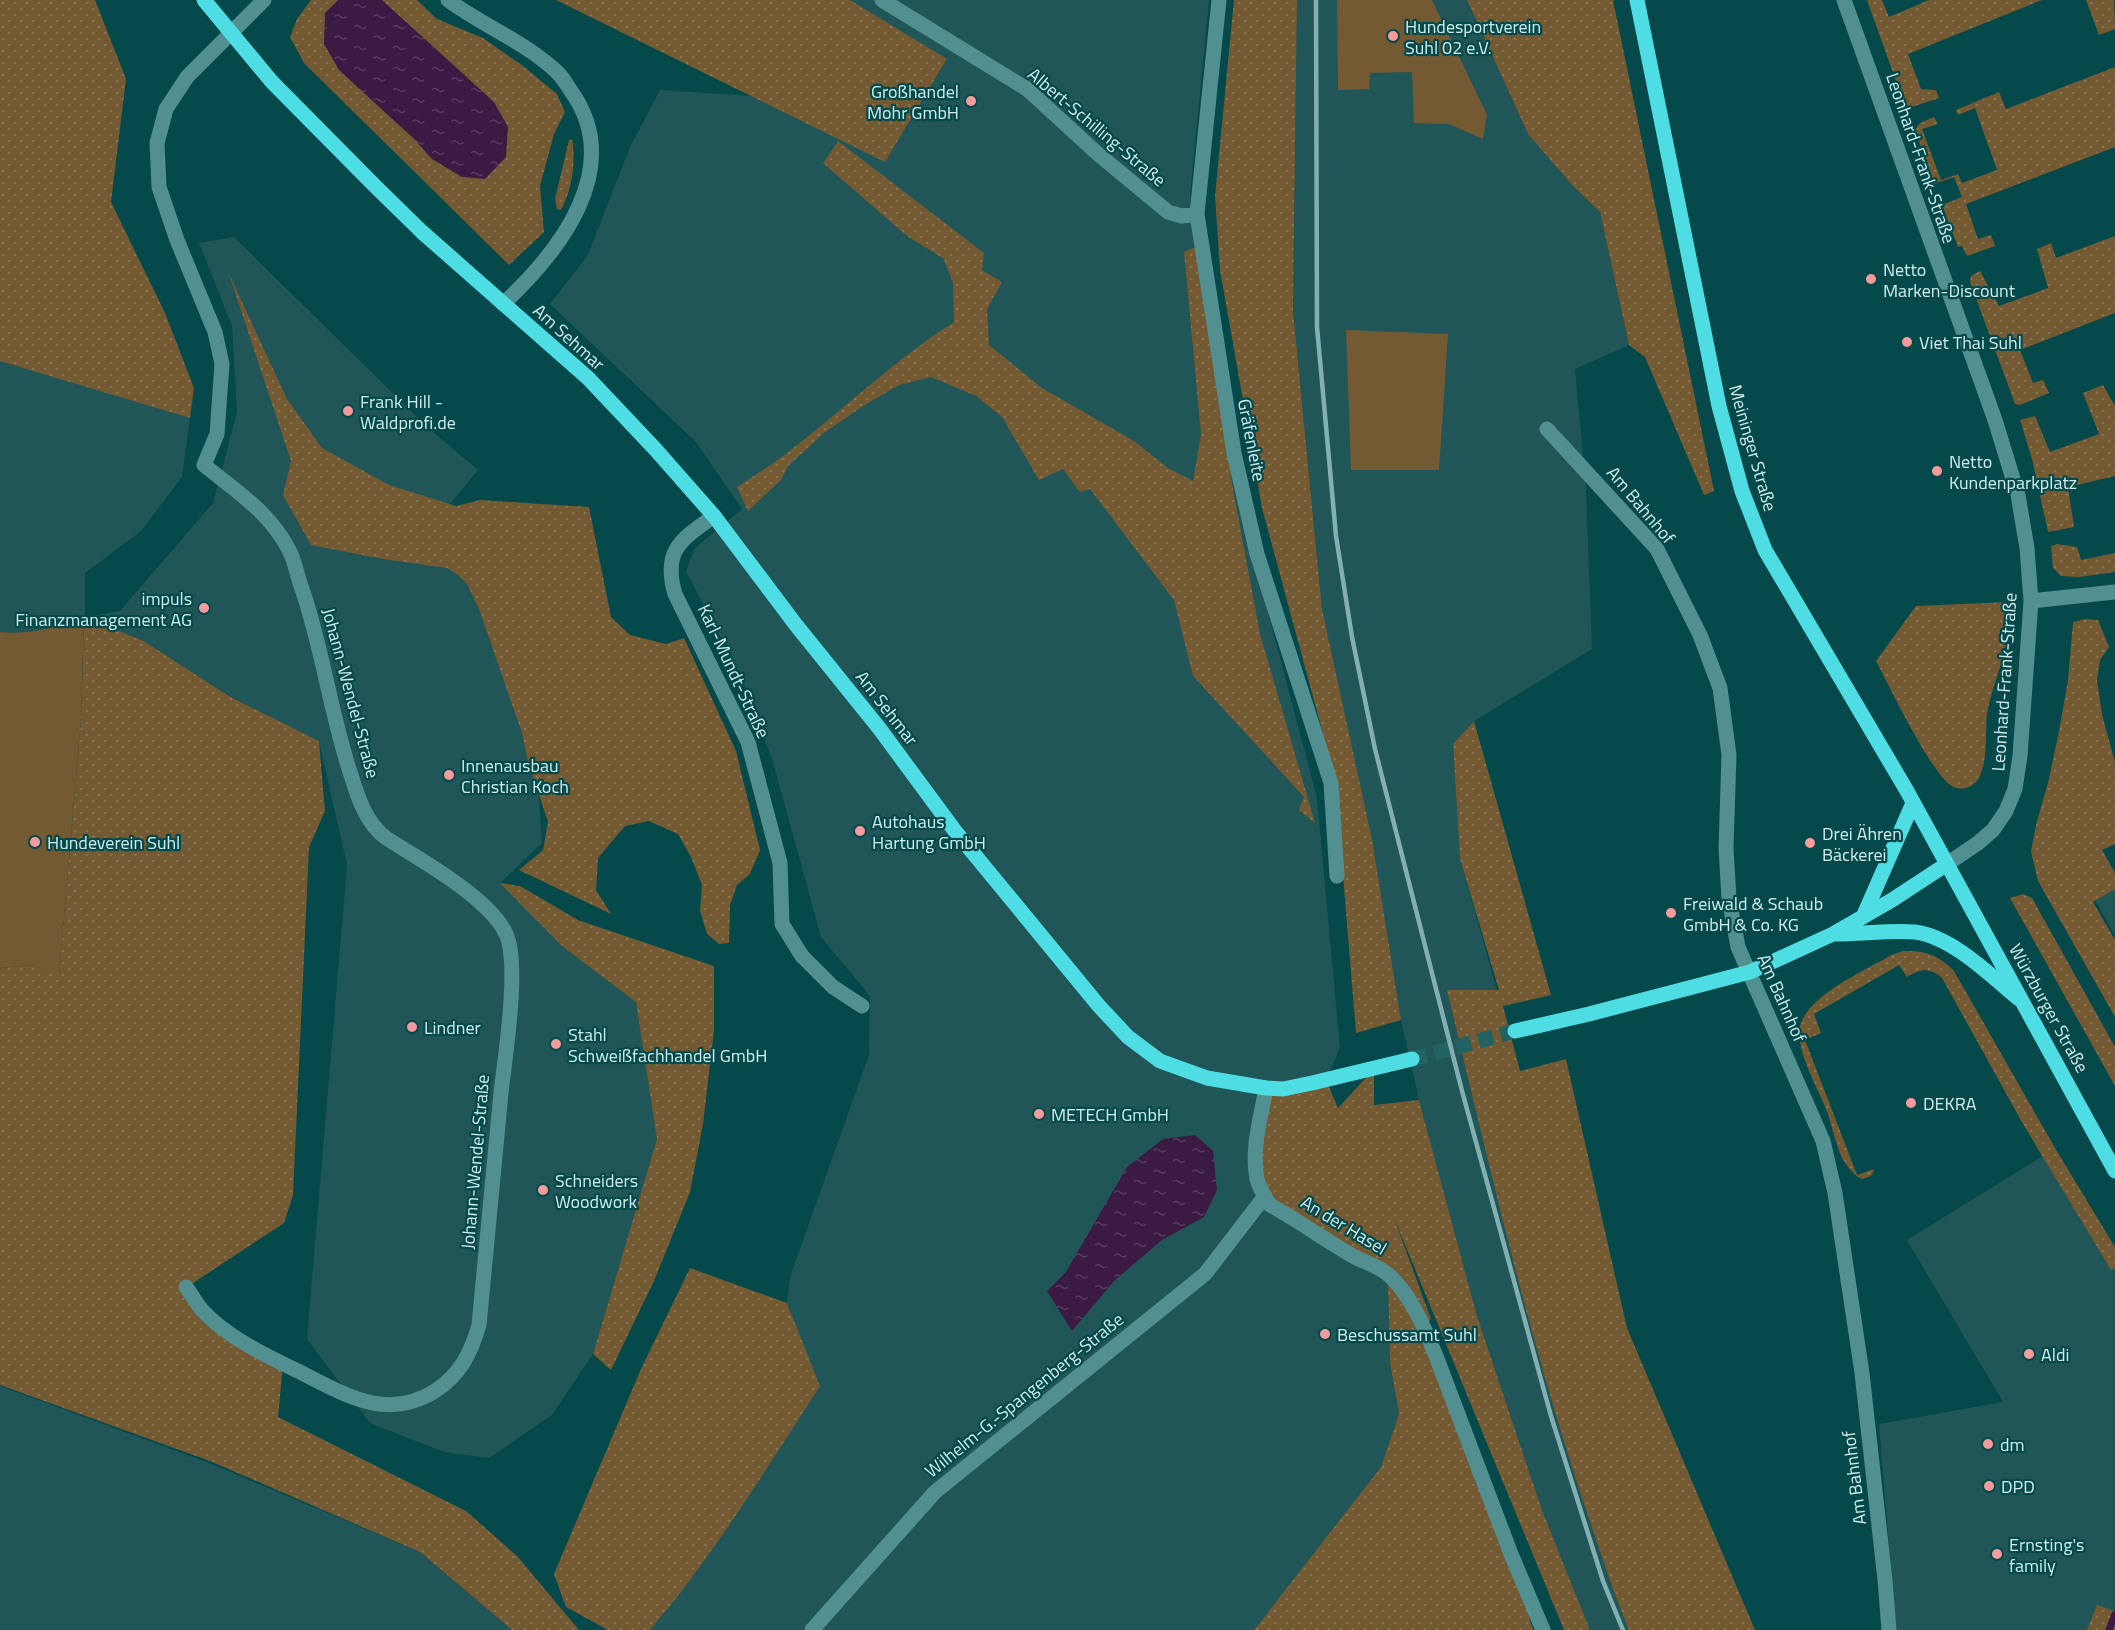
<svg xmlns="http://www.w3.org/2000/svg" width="2115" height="1630" font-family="'Titillium Web',sans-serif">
<defs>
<pattern id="green-dots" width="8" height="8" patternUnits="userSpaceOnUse" patternTransform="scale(1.5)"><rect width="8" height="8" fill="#735a32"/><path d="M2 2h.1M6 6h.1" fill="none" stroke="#867250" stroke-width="1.8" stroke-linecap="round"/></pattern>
<pattern id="water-ripples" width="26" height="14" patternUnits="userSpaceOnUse" patternTransform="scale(1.5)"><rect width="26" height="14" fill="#3b1b44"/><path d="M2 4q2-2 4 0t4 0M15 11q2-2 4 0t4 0" fill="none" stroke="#563c5f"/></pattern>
</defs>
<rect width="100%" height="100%" fill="#05494b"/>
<path fill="#205658" d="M850 0H1209L1190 195 1214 408 1317 798 1340 1048 1326 1080 1390 1277 1388 1287 1390 1363 1399 1414 1381 1467 1254 1630H650L666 1611 819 1386 787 1303 790 1277 869 1055 870 996 821 937 773 762 742 679 686 571 695 548 742 509 696 442 550 304 588 255 630 147 660 90 752 96 885 161 947 60Z
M1297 0H1467L1528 134 1573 186 1600 212 1629 345 1575 369 1586 488 1592 649 1474 721 1453 744 1460 859 1520 1072 1720 1630H1590L1542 1510 1477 1316 1419 1100 1401 1020 1372 839 1322 610 1293 310Z
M234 237 427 427 478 470 444 511 476 566 535 739 542 843 500 883 636 1002 658 1139 593 1354 552 1415 489 1458 444 1452 370 1423 307 1339 347 865 319 741 230 696 144 641 85 617 59 627 13 634 0 632V360L190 418 182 477 141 531 85 573V617L120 611 213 503 237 412 232 326 199 243Z
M2115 870V935L2087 886Z
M2046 1154 2115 1269V1630H1896L1879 1424 2003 1402 1907 1240Z
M0 1386 209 1463 420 1552 512 1630H0Z"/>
<path fill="url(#green-dots)" d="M0 0H95L126 79 111 202 165 313 194 388 190 418 0 361Z
M311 0H417L437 19 483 38 523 66 557 94 565 112 554 134 540 186 544 232 509 265 304 63 290 37 297 19Z
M556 0H850L947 59 885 162Z
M1234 0H1297L1293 310 1322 609 1372 839 1401 1020 1356 1033 1335 778 1262 508 1220 270 1215 196Z
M1467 0H1613L1714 491 1704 495 1645 357 1629 345 1600 212 1573 186 1528 134Z
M1867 0H1882L1889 17 1929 0H2042L1908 54 1921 89 1936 90 1939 98 1906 109Z
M2086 0H2114L2115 29 2099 35Z
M2115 67V147L1966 204 1978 239 1991 235 1995 246 1967 256 1962 246 1958 247 1942 205 1962 197 1954 177 1934 184 1915 130 1920 123 1934 117 1938 124 1922 129 1941 180 1958 174 1962 183 1997 170 1975 108 1958 115 1956 110 1999 92 2006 109Z
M572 139C576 162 572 190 561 210L557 209 555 199 569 140Z
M838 141 984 253 982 270 1002 282 987 309 989 345 1042 388 1134 441 1168 468 1193 481 1201 434 1184 252 1198 246 1233 489 1260 634 1315 823 1299 810 1304 797 1193 676 1174 600 1090 489 1080 492 1063 469 1039 480 1002 417 976 396 931 377 899 385 863 406 824 433 788 466 781 480 748 511 737 487C754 476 771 465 787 453 843 410 894 360 954 322L953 283 944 259 907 236 823 163Z
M2115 236V313L2020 350 2033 383 2043 380 2049 393 2020 405 2015 404 1970 282 1971 276 1980 271 1999 306 2048 288 2037 249 2051 243 2056 258Z
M229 274 287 399 322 448 389 485 456 506 480 500 589 507 611 617 630 635 666 644 684 638 736 751 760 850 750 874 737 885 730 905 729 943 719 944 707 934 700 911 702 885 691 857 678 834 649 821 625 826 598 858 596 890 611 914 519 870 543 850 548 822 528 761 522 733 479 609 467 584 458 575 447 568 383 559 311 545 283 495 291 461Z
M2103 385 2115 406V476L2068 487 2074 527 2048 532 2032 459 2020 420 2035 416 2050 452 2099 434 2083 393Z
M2057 544 2077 547 2081 560 2115 553V572L2079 577 2061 576 2053 568 2051 546Z
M2009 602C2010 610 2011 618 2011 625 2007 655 1992 684 1987 714 1985 734 1988 760 1979 778 1974 787 1961 792 1952 786 1931 774 1890 687 1876 661L1916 606Z
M84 617 144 641 229 696 319 741 325 811 309 847 293 1195 284 1223 187 1287 203 1310 283 1364 278 1417 466 1511 517 1556 579 1630H512L420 1552 210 1461 0 1385V968L32 965 59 975 81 719Z
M2086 619 2098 620 2109 647 2100 660 2097 680 2102 714 2115 763V844L2102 850 2115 873V889L2093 902 2115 940V1017L2038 881 2031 851 2036 825 2049 779 2059 731 2068 680 2073 622Z
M1474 721 1551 995 1503 1006 1520 1071 1566 1059 1627 1328 1755 1630H1629C1611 1587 1597 1542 1582 1498 1527 1331 1488 1161 1447 990H1499L1460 859 1453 744Z
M500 883 520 886 578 920 714 966V1031L703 1124 690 1192 654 1281 611 1370 593 1354 657 1139 636 1002 562 946Z
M2023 894 2032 898 2115 1047V1086L2010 898Z
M1903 951C1924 950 1939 955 1954 971L2055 1148 2115 1247V1268L2111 1270 2023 1124 1942 978C1929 967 1920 969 1907 977L1899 965 1814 1014 1821 1033 1805 1040 1857 1175 1874 1169 1872 1175C1868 1177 1864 1180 1860 1178 1854 1176 1845 1163 1842 1158 1836 1144 1832 1128 1828 1114 1820 1091 1792 1046 1801 1023 1812 993 1865 971 1891 955Z
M1374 1069V1105L1419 1100 1477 1316 1542 1510 1590 1630H1564L1394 1218 1431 1319 1424 1327 1511 1554 1533 1630H1254L1381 1467 1399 1414 1390 1363 1388 1286 1390 1277 1270 1205 1257 1180 1266 1088 1326 1080 1338 1108Z
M690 1268 787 1303 820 1386C766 1469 714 1555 650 1630H608L566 1607 554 1574 641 1369Z
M2097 1605 2115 1611V1630H2087Z"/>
<path fill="#735a32" d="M1337 0H1432L1487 115 1483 139 1449 124 1414 123 1412 72 1370 73 1369 89 1338 90Z
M1346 330 1448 334 1439 470H1351Z
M84 617 81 719 59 976 32 965 0 968V632C29 635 58 627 84 617Z"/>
<path fill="url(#water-ripples)" d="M338 0H382L494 102 508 127 506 157 485 179 462 177 432 159 413 138 339 70 324 44 325 13Z
M1195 1135 1213 1151 1217 1190 1204 1217 1162 1240 1114 1281 1072 1331 1047 1291 1066 1272 1127 1167 1163 1139Z"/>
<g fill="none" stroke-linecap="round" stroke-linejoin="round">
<path stroke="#3b1b44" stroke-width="7" d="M2109 1630 2115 1614"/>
<path stroke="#236263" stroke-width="15" stroke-dasharray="15 8" stroke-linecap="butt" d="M1412 1059 1515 1031"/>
<path stroke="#528f91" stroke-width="15" d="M448 0C483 26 526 42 558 73 563 78 567 85 571 91 626 168 559 252 503 304
M882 0 1027 89 1098 154 1168 212 1182 216 1197 214
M1219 0 1197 214 1234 453 1257 554 1331 783 1337 876
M1844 0 1995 420 2018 495 2027 548 2031 601 2020 756 2015 789 2006 811 1993 830 1978 843 1947 864
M1547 429 1657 549 1700 635 1720 688 1729 755 1726 848 1729 899 1738 947 1823 1141 1835 1193 1862 1373 1885 1580 1889 1630
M714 516C682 539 662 550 675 594L748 742 780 863 782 924 802 956 833 987 862 1006
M2031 601 2115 592
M1266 1088C1261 1117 1251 1149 1257 1179 1259 1188 1265 1197 1270 1205 1299 1221 1325 1240 1353 1256 1367 1264 1376 1264 1390 1276 1412 1297 1425 1329 1436 1356L1511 1554 1543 1630
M186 1287C192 1295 196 1303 202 1310 228 1338 265 1355 298 1371 344 1394 386 1422 435 1391 460 1375 471 1353 479 1325 486 1247 494 1170 501 1093 505 1056 520 965 506 934 490 898 419 859 386 838 366 823 358 798 351 775 330 713 323 648 301 586 297 575 295 562 290 552 271 513 236 491 204 465L217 434 222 364 215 332 177 240 159 187 157 143 166 109 187 77 264 0
M812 1630 935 1492 1205 1274 1265 1196"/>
<path stroke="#4ddde2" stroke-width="15" d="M204 0 272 82 374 185 422 232 588 378 656 450 714 516 796 625 879 728 955 831 1099 1006 1128 1037 1160 1061 1207 1078 1266 1088 1283 1089 1312 1083 1412 1059
M1637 0 1719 406 1742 491 1765 550 1907 791 2115 1171
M1863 917 1913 803
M1836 934C1861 934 1891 930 1915 932 1953 937 1991 976 2019 999
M1515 1031 1589 1014 1750 972 1833 934 1892 900 1947 864"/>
<path stroke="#84afb1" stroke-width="4.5" d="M1316 0 1317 327 1336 536 1352 637 1375 749 1462 1091 1551 1416 1603 1581 1623 1630"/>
</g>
<g fill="#f59b9d" stroke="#05494b" stroke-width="2">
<circle cx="1393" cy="36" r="6"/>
<circle cx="971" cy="101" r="6"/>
<circle cx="1871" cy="279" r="6"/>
<circle cx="1907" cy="342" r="6"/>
<circle cx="348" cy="411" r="6"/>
<circle cx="1937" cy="471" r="6"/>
<circle cx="204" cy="608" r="6"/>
<circle cx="449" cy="775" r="6"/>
<circle cx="860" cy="831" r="6"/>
<circle cx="35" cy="842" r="6"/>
<circle cx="1810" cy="843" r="6"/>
<circle cx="1671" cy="913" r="6"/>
<circle cx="412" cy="1027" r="6"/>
<circle cx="556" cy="1044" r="6"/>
<circle cx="1911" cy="1103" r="6"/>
<circle cx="1039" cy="1114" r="6"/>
<circle cx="543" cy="1190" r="6"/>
<circle cx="1325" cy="1334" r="6"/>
<circle cx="2029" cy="1354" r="6"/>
<circle cx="1988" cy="1444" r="6"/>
<circle cx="1989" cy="1486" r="6"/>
<circle cx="1997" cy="1554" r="6"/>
</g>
<g text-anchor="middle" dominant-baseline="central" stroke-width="4.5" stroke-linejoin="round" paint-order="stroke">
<g font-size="18" fill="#d0edee" stroke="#05494b" text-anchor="start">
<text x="1405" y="26">Hundesportverein<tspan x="1405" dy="21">Suhl 02 e.V.</tspan></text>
<text x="959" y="91" text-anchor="end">Großhandel<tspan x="959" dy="21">Mohr GmbH</tspan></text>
<text x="1883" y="269">Netto<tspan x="1883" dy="21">Marken-Discount</tspan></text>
<text x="1919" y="342">Viet Thai Suhl</text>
<text x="360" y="401">Frank Hill -<tspan x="360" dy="21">Waldprofi.de</tspan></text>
<text x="1949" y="461">Netto<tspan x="1949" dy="21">Kundenparkplatz</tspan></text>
<text x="192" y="598" text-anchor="end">impuls<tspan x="192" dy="21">Finanzmanagement AG</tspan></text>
<text x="461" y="765">Innenausbau<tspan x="461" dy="21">Christian Koch</tspan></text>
<text x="872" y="821">Autohaus<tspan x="872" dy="21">Hartung GmbH</tspan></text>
<text x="1822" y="833">Drei Ähren<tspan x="1822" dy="21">Bäckerei</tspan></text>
<text x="47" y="842">Hundeverein Suhl</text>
<text x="1683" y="903">Freiwald &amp; Schaub<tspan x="1683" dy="21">GmbH &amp; Co. KG</tspan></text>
<text x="424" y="1027">Lindner</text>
<text x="568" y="1034">Stahl<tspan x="568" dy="21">Schweißfachhandel GmbH</tspan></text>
<text x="1923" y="1103">DEKRA</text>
<text x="1051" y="1114">METECH GmbH</text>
<text x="555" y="1180">Schneiders<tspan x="555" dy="21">Woodwork</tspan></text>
<text x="1337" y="1334">Beschussamt Suhl</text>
<text x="2041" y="1354">Aldi</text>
<text x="2000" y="1444">dm</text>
<text x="2001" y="1486">DPD</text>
<text x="2009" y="1544">Ernsting's<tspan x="2009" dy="21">family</tspan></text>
</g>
<g font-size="18" fill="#d0edee" stroke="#05494b">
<text transform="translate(1097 127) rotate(40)">Albert-Schilling-Straße</text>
<text transform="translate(1921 158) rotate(71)">Leonhard-Frank-Straße</text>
<text transform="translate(569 337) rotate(42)">Am Sehmar</text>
<text transform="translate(1252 440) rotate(79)">Gräfenleite</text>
<text transform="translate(1753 448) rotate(74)">Meininger Straße</text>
<text transform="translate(1641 505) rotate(50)">Am Bahnhof</text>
<text transform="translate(734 671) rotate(65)">Karl-Mundt-Straße</text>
<text transform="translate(2004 682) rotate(-86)">Leonhard-Frank-Straße</text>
<text transform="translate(351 693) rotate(75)">Johann-Wendel-Straße</text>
<text transform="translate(887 708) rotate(52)">Am Sehmar</text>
<text transform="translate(1782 998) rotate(66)">Am Bahnhof</text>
<text transform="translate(2049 1008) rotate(61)">Würzburger Straße</text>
<text transform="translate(475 1162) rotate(-85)">Johann-Wendel-Straße</text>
<text transform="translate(1344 1225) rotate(31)">An der Hasel</text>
<text transform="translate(1024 1395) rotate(-39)">Wilhelm-G.-Spangenberg-Straße</text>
<text transform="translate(1854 1478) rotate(-97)">Am Bahnhof</text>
</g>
</g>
</svg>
